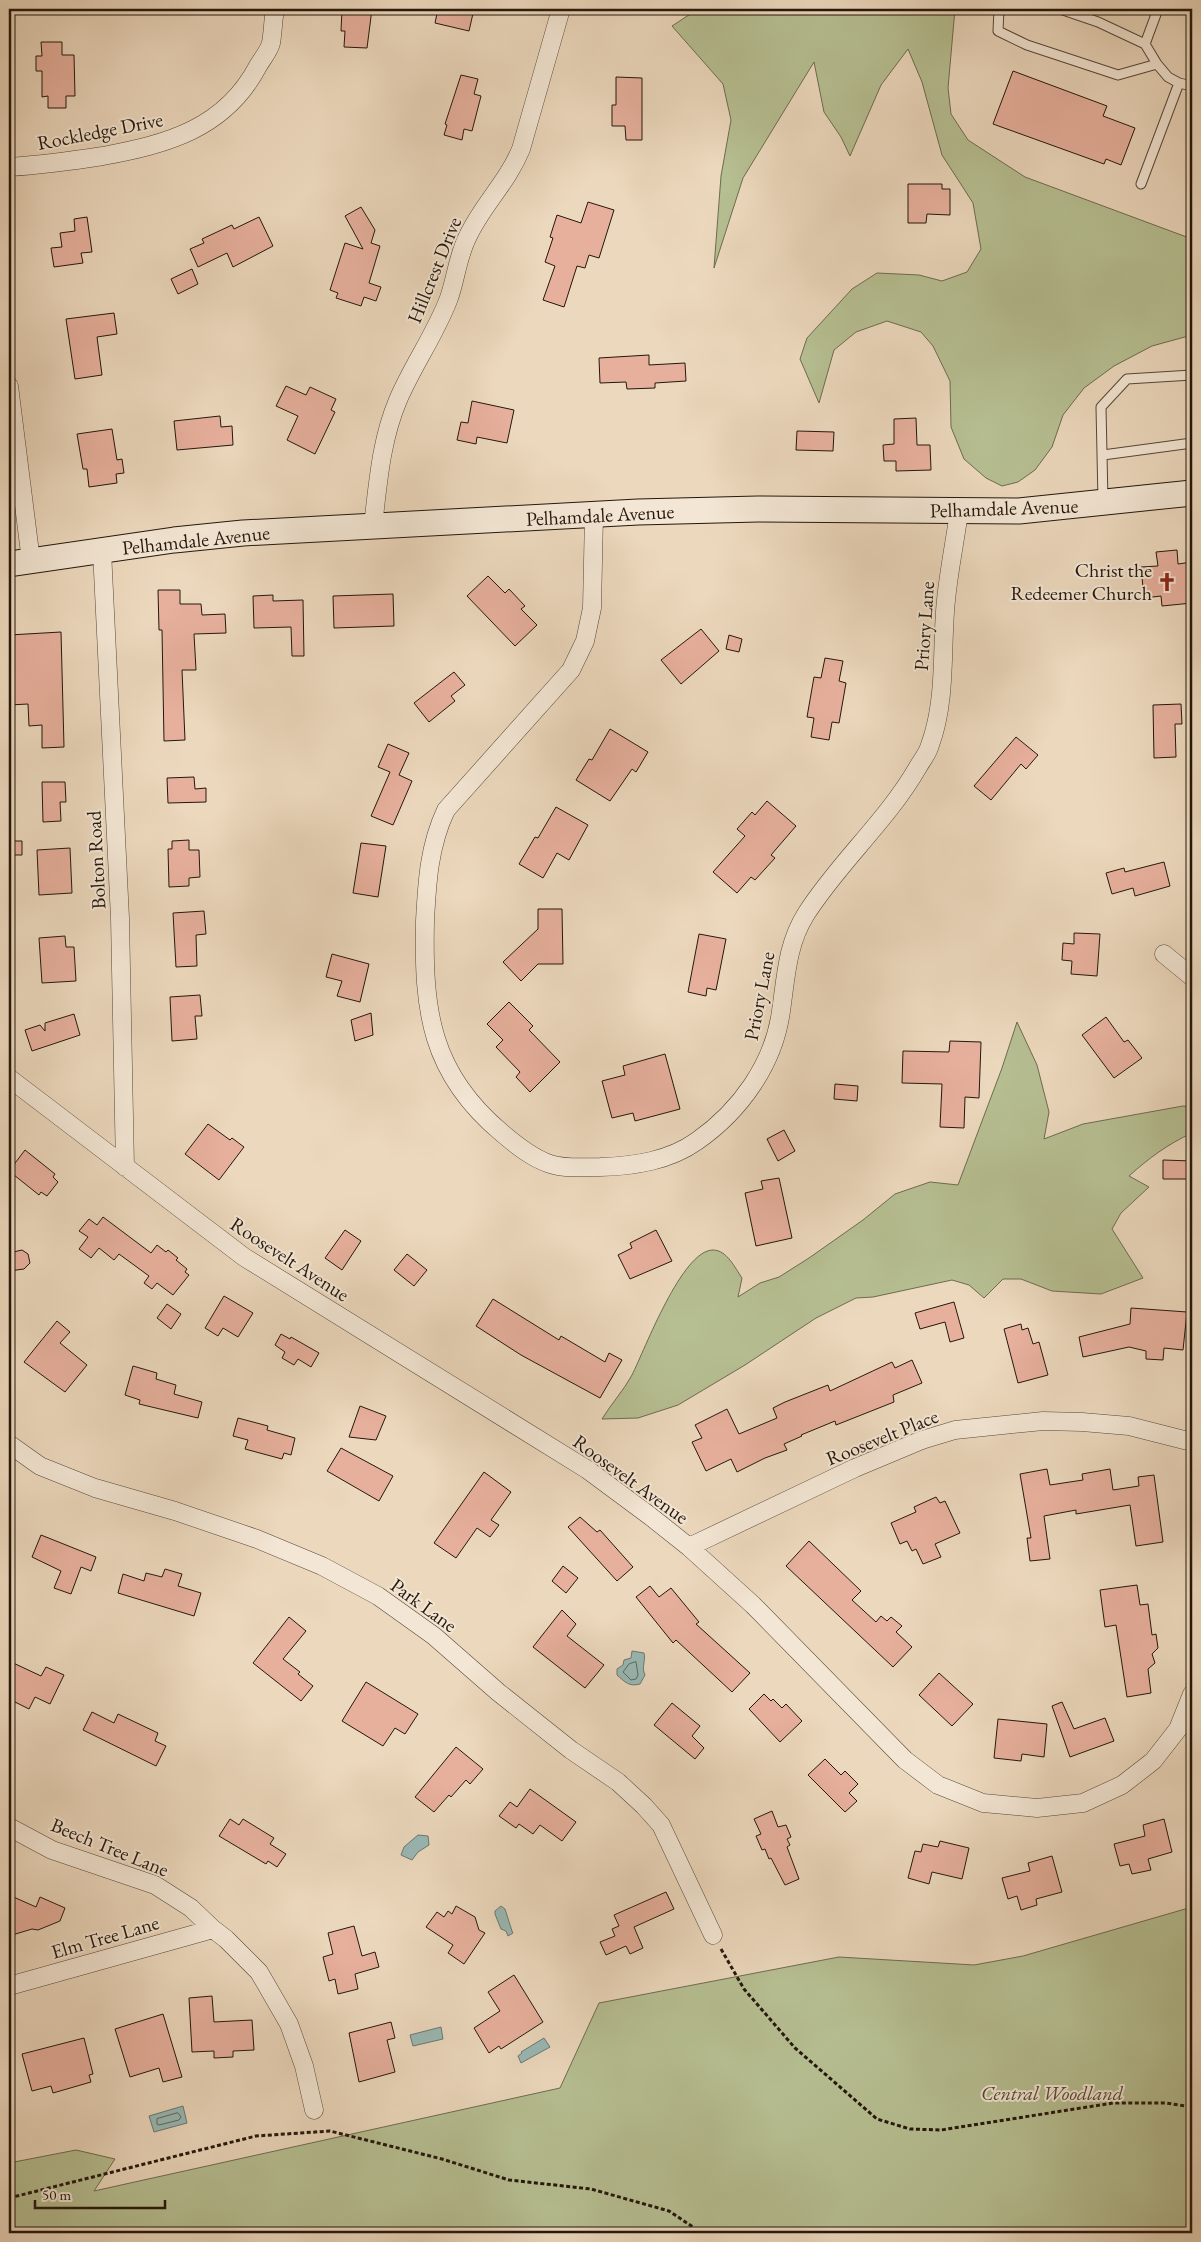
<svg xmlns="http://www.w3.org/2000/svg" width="1201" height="2242" font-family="'EB Garamond',serif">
<rect width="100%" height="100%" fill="#ecd8bd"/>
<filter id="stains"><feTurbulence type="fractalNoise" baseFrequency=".004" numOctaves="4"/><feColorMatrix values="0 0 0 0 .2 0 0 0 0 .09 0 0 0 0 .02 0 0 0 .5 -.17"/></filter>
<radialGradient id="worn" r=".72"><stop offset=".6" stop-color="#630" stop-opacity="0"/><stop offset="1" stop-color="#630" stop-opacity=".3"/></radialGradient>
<path fill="#b6bf92" stroke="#6d6b50" d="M698 9H955L948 88 951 114 968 140 1025 177 1192 239V335L1152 346 1114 366 1084 388 1063 415 1052 447 1035 470 1018 482 1002 486 986 478 964 459 951 427 950 381 933 346 921 332 887 321 856 332 834 350 819 403 800 359 807 338 852 289 877 273 919 275 942 281 967 272 981 249 973 203 942 155 922 82 908 49 881 85 850 156 841 137 824 112 814 62 743 178 714 268 721 176 731 120 723 84 672 26Z
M1017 1022 1037 1065 1049 1112 1044 1139 1083 1124 1183 1106 1192 1107V1133C1168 1144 1149 1158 1129 1176L1149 1187 1121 1213 1112 1229 1143 1278 1101 1294 1052 1291 1021 1279H1003L984 1298 969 1285 952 1280 873 1297 856 1298 816 1318 745 1365 678 1405 638 1418 602 1419C611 1404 624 1390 632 1375 645 1349 682 1250 713 1250 727 1250 735 1268 742 1278L738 1297 760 1283 779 1277 809 1258 863 1220 895 1194 930 1182 958 1185 1002 1068Z
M1192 1907V2233H9V2163L76 2150 115 2159 94 2191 560 2088 599 2003 839 1957 974 1965 1023 1956Z"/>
<path fill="#99b9b6" stroke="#6a7872" d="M632 1651 644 1653C646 1661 641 1667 645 1675L640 1684C629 1687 625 1682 617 1675V1669L623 1665 624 1660 631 1658Z
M418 1835 428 1836 429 1845 418 1852 412 1860 401 1855 404 1847Z
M501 1906 505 1909 512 1931 513 1933 508 1936 506 1931 501 1929 495 1914V1911Z
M441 2027 443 2039 413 2046 410 2035Z
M544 2038 550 2047 521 2063 518 2056 522 2053 521 2052Z
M183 2106 187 2123 154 2132 149 2116Z"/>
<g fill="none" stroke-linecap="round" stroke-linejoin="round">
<path stroke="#5e6862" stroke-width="1" d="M636 1662 638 1675 636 1679 631 1680 623 1672 629 1664Z
M178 2113 181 2117 179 2120 159 2125 157 2124V2119Z"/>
</g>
<path fill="#e7b09d" stroke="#24170d" d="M342 9H372L367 48 344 47 345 31H341Z
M438 9H474L469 31 435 23Z
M41 42H62V55H74L75 96H66V108H48V96L42 97V71H36V56H42Z
M1013 71 1107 106 1103 116 1135 128 1121 165 1106 159 1104 164 993 124Z
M461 75 478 79 474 94 481 96 472 131 464 129 462 140 444 135 447 125 445 124Z
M616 77 642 78V140H626L625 126H612V105H616Z
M908 184H942V189H950V215L927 214 926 223H908Z
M588 202 614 210 599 258 589 255 585 268 577 266 564 307 543 300 555 266 545 262 553 238 550 237 557 215 581 223Z
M361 207 375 230 371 243 380 246 369 283 381 287 376 301 364 297 361 306 336 298 338 293 330 290 345 243 363 249 345 216Z
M87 217 92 252 81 253 83 263 54 267 51 248 62 247 60 233 75 231 74 219Z
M259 217 273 246 233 267 227 253 198 267 190 249 204 243 202 239 232 225 234 229Z
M192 269 198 284 178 294 171 279Z
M114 313 117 334 97 337 102 375 75 379 66 319Z
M649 355V365L685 363 686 381 655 383V388L627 389 626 382 600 383 599 358Z
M286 386 306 395 310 387 336 399 331 410 335 412 315 454 287 440 298 416 276 406Z
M472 401 514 410 507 443 477 437 476 444 457 440 461 422 468 423Z
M220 416 221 427 232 426 233 445 177 450 174 421Z
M916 418 917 445H930L931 470 896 471V461H884L883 445 894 444V419Z
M112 429 117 460 122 459 124 473 116 474 117 483 89 487 87 469H83L77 434Z
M797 431 834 432 833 451 796 450Z
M1177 550 1178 564 1192 562V603L1162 606 1161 596 1144 598 1141 567 1158 566 1156 552Z
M488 576 505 593 509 589 525 606 521 609 537 625 515 646 467 596Z
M158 590H180V604H201L202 615 225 614 226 633 194 634 196 670H182L185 740 164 741 162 630H159Z
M393 594 394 626 334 628 333 596Z
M273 595V601L303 600 304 656H292L291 627 254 628 253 596Z
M701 629 719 651 681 684 661 660Z
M61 632 64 747 42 748V725L29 726 28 704 9 705V635Z
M729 635 742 639 739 652 726 649Z
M825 658 843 661 839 681 846 683 839 723 832 722 829 740 811 737 814 718 807 717 814 677 821 678Z
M454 672 465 685 451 696 455 701 429 722 414 703Z
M1181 704 1182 724H1175L1176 757 1154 758 1153 705Z
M610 729 648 752 636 772 632 769 610 801 576 780 589 759 592 760Z
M1016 737 1038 755 1026 769 1021 764 991 800 974 786Z
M388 744 409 753 399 775 412 781 393 825 371 816 390 772 378 767Z
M194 777 195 789 206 788V802L168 803 167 778Z
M42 782H65L66 802H60L61 821 43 822Z
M767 801 796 826 771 855 775 858 755 880 751 877 737 893 713 872 745 836 737 829 752 812 755 815Z
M556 807 588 825 569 860 557 853 543 878 519 864 535 837 538 838Z
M189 840V850H199L200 877 189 878V886L169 887 168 849H172V841Z
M9 841H22V855H9Z
M361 843 386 846 378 897 353 893Z
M70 848 72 893 39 895 37 850Z
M1164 862 1170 886 1135 896 1133 888 1112 894 1106 873 1124 868 1125 872Z
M538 909H562L563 964H538L521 981 503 962 538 929Z
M204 911 206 934 196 935 197 966 176 967 173 913Z
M1074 933 1100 934 1097 976 1071 974 1072 961 1062 960 1063 943 1074 944Z
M699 934 726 939 716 990 707 988 706 996 688 992Z
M65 936 66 947H74L76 981 42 983 39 938Z
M332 954 369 964 360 1002 337 996 342 981 326 977Z
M200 995 202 1016H195L197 1039 172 1041 170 997Z
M509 1002 533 1026 529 1030 560 1062 530 1092 516 1077 520 1072 496 1047 503 1040 487 1024Z
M371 1013 373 1035 355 1041 351 1020Z
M74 1014 80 1035 32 1051 25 1030 40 1025 45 1031V1023Z
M1106 1017 1124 1042 1128 1040 1142 1058 1114 1078 1082 1035Z
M950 1041 981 1042 979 1098 965 1097 964 1128 940 1127 942 1084 902 1083 903 1051 949 1052Z
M665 1054 680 1109 635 1121 633 1113 612 1118 602 1081 625 1075 623 1066Z
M835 1084 858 1086 857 1101 834 1099Z
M208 1124 230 1140 232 1138 244 1147 219 1180 185 1154Z
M784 1130 795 1151 778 1161 767 1139Z
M25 1150 55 1174 53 1177 58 1182 47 1196 41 1192 39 1195 9 1171Z
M1163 1160 1192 1161V1179H1163Z
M779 1178 792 1238 756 1246 745 1193 763 1189 761 1181Z
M103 1217 151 1253 157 1245 166 1252 168 1250 178 1258 176 1260 187 1269 185 1272 189 1275 173 1295 157 1283 152 1289 144 1283 149 1276 119 1254 114 1260 99 1248 91 1258 79 1249 88 1237 79 1231 89 1219 97 1225Z
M345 1230 361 1241 342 1270 325 1258Z
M656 1230 672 1261 630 1279 618 1255 632 1248 630 1243Z
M22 1250 28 1254 30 1263 24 1269 9 1271V1253Z
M407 1254 427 1270 414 1286 394 1270Z
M224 1296 253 1313 238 1337 223 1328 218 1336 205 1328Z
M493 1299 559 1340 561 1336 605 1362 609 1353 622 1360 600 1398 521 1355 476 1326Z
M954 1302 964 1338 950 1342 945 1322 920 1329 915 1313Z
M167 1304 181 1314 171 1329 157 1318Z
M1131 1308 1187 1312 1183 1350 1164 1348 1163 1360 1146 1359V1351L1129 1347 1083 1357 1079 1337 1130 1324Z
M57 1321 70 1332 60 1343 87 1365 65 1392 24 1362Z
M1021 1324 1022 1330 1028 1328 1033 1344 1039 1342 1048 1375 1018 1383 1004 1329Z
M281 1334 290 1339 291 1337 319 1353 311 1367 298 1359 294 1365 282 1358 285 1352 275 1345Z
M912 1360 922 1383 893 1395 894 1402 836 1425 835 1421 801 1435 802 1436 784 1444 787 1450 765 1458 737 1472 731 1459 706 1471 692 1442 702 1438 695 1425 727 1409 739 1434 777 1418 773 1408 785 1402 828 1385 830 1391 892 1362 895 1368Z
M133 1366 157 1373 156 1379 176 1385 174 1394 202 1402 198 1418 139 1404 140 1400 125 1395Z
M360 1406 386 1416 376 1440 349 1437Z
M238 1418 268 1426 267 1430 295 1438 291 1455 284 1453 282 1459 245 1449 248 1440 233 1436Z
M341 1448 393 1476 379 1501 327 1471Z
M1047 1469 1050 1485 1083 1480 1082 1474 1110 1469 1113 1490 1139 1486 1138 1477 1154 1475 1163 1542 1136 1546 1130 1505 1076 1514V1510L1044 1516 1050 1559 1030 1561 1027 1538H1031L1020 1474Z
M484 1472 511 1492 491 1520 499 1525 490 1537 477 1528 456 1558 434 1543Z
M936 1497 940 1503 945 1501 960 1533 935 1544 941 1557 923 1564 916 1549 912 1551 907 1541 900 1544 891 1523 916 1512 914 1507Z
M580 1517 597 1532 600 1530 633 1567 617 1581 568 1527Z
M41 1535 96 1557 91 1571 81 1567 71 1594 54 1588 61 1571 32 1557Z
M809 1541 861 1591 852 1600 876 1622 881 1616 887 1621 891 1617 902 1626 896 1632 912 1647 893 1667 786 1566Z
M563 1566 578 1578 566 1593 552 1581Z
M165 1569 182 1574 178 1586 201 1593 194 1616 118 1593 123 1574 144 1581 146 1573 162 1577Z
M1137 1585 1140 1605 1148 1604 1152 1635 1156 1634 1158 1648 1152 1654 1155 1663 1148 1669 1151 1693 1127 1697 1116 1625 1105 1627 1100 1590Z
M650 1586 659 1597 671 1588 699 1622 696 1624 750 1673 732 1692 676 1640 673 1643 636 1597Z
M562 1610 576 1624 567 1636 604 1665 585 1688 533 1647Z
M289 1617 306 1631 283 1659 300 1672 298 1674 313 1686 301 1701 253 1663Z
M9 1661 41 1676 46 1667 64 1675 50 1704 35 1697 29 1709 9 1699Z
M939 1673 973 1704 952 1726 919 1695Z
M366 1682 418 1714 405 1734 395 1728 383 1746 342 1721Z
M764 1694 771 1701 773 1699 782 1708 786 1704 802 1721 780 1742 749 1709Z
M1062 1702 1074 1729 1105 1718 1114 1741 1070 1757 1052 1706Z
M672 1703 700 1726 692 1736 704 1748 695 1759 654 1725Z
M92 1712 114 1723 118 1714 158 1733 155 1741 166 1746 156 1766 83 1730Z
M998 1719 1047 1724 1044 1757 1022 1754 1021 1761 994 1758Z
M456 1747 483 1769 470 1784 466 1780 451 1797 449 1795 434 1812 415 1797Z
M825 1759 841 1775 845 1771 858 1784 849 1793 857 1801 845 1812 808 1775Z
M530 1789 576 1822 562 1841 540 1825 533 1834 519 1824 516 1828 499 1816 510 1802 517 1807Z
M772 1811 778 1827 786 1825 791 1837 787 1839 790 1845 787 1847 799 1879 785 1885 771 1858 769 1859 765 1849 762 1850 756 1836 761 1834 754 1819Z
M230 1819 239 1825 243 1819 274 1838 270 1844 286 1854 277 1867 268 1861 266 1864 219 1836Z
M1164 1819 1172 1852 1148 1859 1151 1870 1132 1874 1129 1864 1120 1866 1114 1844 1145 1836 1143 1825Z
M940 1841 969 1848 962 1879 932 1872 929 1884 908 1878 915 1851 921 1852 923 1844 938 1847Z
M1052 1856 1062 1892 1036 1899 1037 1905 1021 1910 1017 1896 1008 1899 1002 1878 1030 1871 1028 1863Z
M666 1892 674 1909 634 1927 643 1948 630 1954 626 1946 606 1955 600 1942 615 1936 612 1929 619 1926 614 1915Z
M9 1895 36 1907 40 1897 65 1908 60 1921 38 1930 32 1929 9 1936Z
M456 1906 475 1917 479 1930 485 1933 464 1964 448 1953 453 1945 426 1927 437 1912 444 1917 448 1911 452 1914Z
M354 1926 362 1956 375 1952 379 1967 355 1974 358 1989 338 1994 335 1979 329 1981 323 1957 333 1954 328 1933Z
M514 1975 543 2022 501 2049 499 2046 489 2053 474 2028 500 2011 488 1992Z
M212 1996 214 2022 252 2020 254 2050 233 2051V2057L214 2058V2051L192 2052 189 1998Z
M163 2014 182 2077 163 2082 159 2068 130 2077 115 2029Z
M391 2022 395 2038 387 2040 395 2072 359 2082 349 2033Z
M84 2038 93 2074 89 2075 91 2082 53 2093 51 2086 32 2091 22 2054Z"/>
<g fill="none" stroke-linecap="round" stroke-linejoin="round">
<g stroke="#564739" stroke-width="11">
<path id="lane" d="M999 9 998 31 1027 45 1118 75 1157 64
M1060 9 1098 22 1145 44 1157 64 1168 77 1179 83 1192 86
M1145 44 1158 9
M1141 184 1179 83
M1103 455 1192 443
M1103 501 1101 407 1127 379 1192 375"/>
</g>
<g stroke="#564739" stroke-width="19">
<path id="street" d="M9 167C41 165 71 161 103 156 167 144 225 129 258 66 262 59 269 51 271 43 273 32 273 20 275 9
M9 386 31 561
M594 515 592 608 585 641 571 670 446 810C429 846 427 882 425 921 423 1010 430 1073 502 1133 516 1145 532 1158 550 1164 565 1169 584 1167 600 1167 634 1166 669 1161 697 1141 740 1111 774 1064 781 1011 786 977 787 944 806 914 839 862 887 821 918 767 922 760 928 753 930 745 947 699 941 647 946 600 949 570 955 541 959 512
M373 526C378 483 381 440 398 400 413 365 436 333 449 298 456 278 458 255 468 236 483 204 507 183 521 149L561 9
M102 551 120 918 125 1167
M1164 954 1192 977
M9 1078 244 1257 588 1470 650 1516 689 1547 753 1605 905 1760 938 1785 983 1803 1037 1808 1083 1803 1122 1785 1153 1761 1178 1729 1192 1694
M9 1444 40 1466 95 1488 175 1511 257 1539 322 1566 378 1596 434 1636 498 1692 571 1750 618 1782 644 1806 661 1825 713 1935
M689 1547 855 1468 922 1440 955 1430 1043 1421 1082 1422 1129 1426 1192 1442
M9 1827 52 1850 155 1885 191 1908 213 1929 226 1939 259 1972 289 2024 304 2066 314 2110
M9 1986 213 1929"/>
</g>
<g stroke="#24170d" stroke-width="27">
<path id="secondary" d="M9 564 174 540 243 533 638 512 758 509 1019 511 1192 493"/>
</g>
<path stroke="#24170d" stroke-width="3" stroke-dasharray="4 2.5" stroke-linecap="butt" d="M721 1949 744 1989 795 2048 877 2119 910 2129 941 2130 1113 2103H1166L1192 2107
M9 2198 256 2136 330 2131 442 2159 509 2180 591 2189 669 2211 702 2233"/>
<use href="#lane" stroke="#f3e6d4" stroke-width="9"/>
<use href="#street" stroke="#f3e6d4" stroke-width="18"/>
<use href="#secondary" stroke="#f3e6d4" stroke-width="25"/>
</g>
<defs>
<g id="church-bare" transform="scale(1.5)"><path d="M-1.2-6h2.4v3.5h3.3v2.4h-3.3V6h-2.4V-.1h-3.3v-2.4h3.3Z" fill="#8f2418" stroke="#f3e6d4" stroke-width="2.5" paint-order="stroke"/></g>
</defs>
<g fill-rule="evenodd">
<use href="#church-bare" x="1167" y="582"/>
</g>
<g text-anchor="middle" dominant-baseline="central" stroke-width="4" stroke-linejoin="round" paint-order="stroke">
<g font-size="20" fill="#24170d" stroke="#f3e6d4">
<text transform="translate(100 131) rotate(-11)">Rockledge Drive</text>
<text transform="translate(434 270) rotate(-68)">Hillcrest Drive</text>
<text transform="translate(1004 508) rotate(-2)">Pelhamdale Avenue</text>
<text transform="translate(600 515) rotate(-3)">Pelhamdale Avenue</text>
<text transform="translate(196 540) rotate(-6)">Pelhamdale Avenue</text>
<text transform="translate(924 626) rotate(-86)">Priory Lane</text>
<text transform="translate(96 860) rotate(-93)">Bolton Road</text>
<text transform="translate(759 996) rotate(-79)">Priory Lane</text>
<text transform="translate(290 1259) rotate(33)">Roosevelt Avenue</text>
<text transform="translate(882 1437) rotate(-22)">Roosevelt Place</text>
<text transform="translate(631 1479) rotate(36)">Roosevelt Avenue</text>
<text transform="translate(424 1605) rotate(36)">Park Lane</text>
<text transform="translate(110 1847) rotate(22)">Beech Tree Lane</text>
<text transform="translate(105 1937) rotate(-16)">Elm Tree Lane</text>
</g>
<g font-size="20" fill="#24170d" stroke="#f3e6d4" text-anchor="end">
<text x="1152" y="570">Christ the<tspan x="1152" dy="23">Redeemer Church</tspan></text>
</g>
<g font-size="20" font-style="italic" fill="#504935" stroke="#f3e6d4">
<text x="1052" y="2093">Central Woodland</text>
</g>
</g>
<rect width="1201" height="2242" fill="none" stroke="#ecd8bd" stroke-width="30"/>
<rect x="10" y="10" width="1181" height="2222" fill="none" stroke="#24170d" stroke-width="2.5"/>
<rect x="15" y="15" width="1171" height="2212" fill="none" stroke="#24170d"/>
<path d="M35 2200v8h130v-8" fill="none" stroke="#24170d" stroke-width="2.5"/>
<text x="42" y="2200" font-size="15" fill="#24170d" stroke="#f3e6d4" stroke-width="4" paint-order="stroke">50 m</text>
<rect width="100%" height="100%" filter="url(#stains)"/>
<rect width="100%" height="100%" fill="url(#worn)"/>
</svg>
